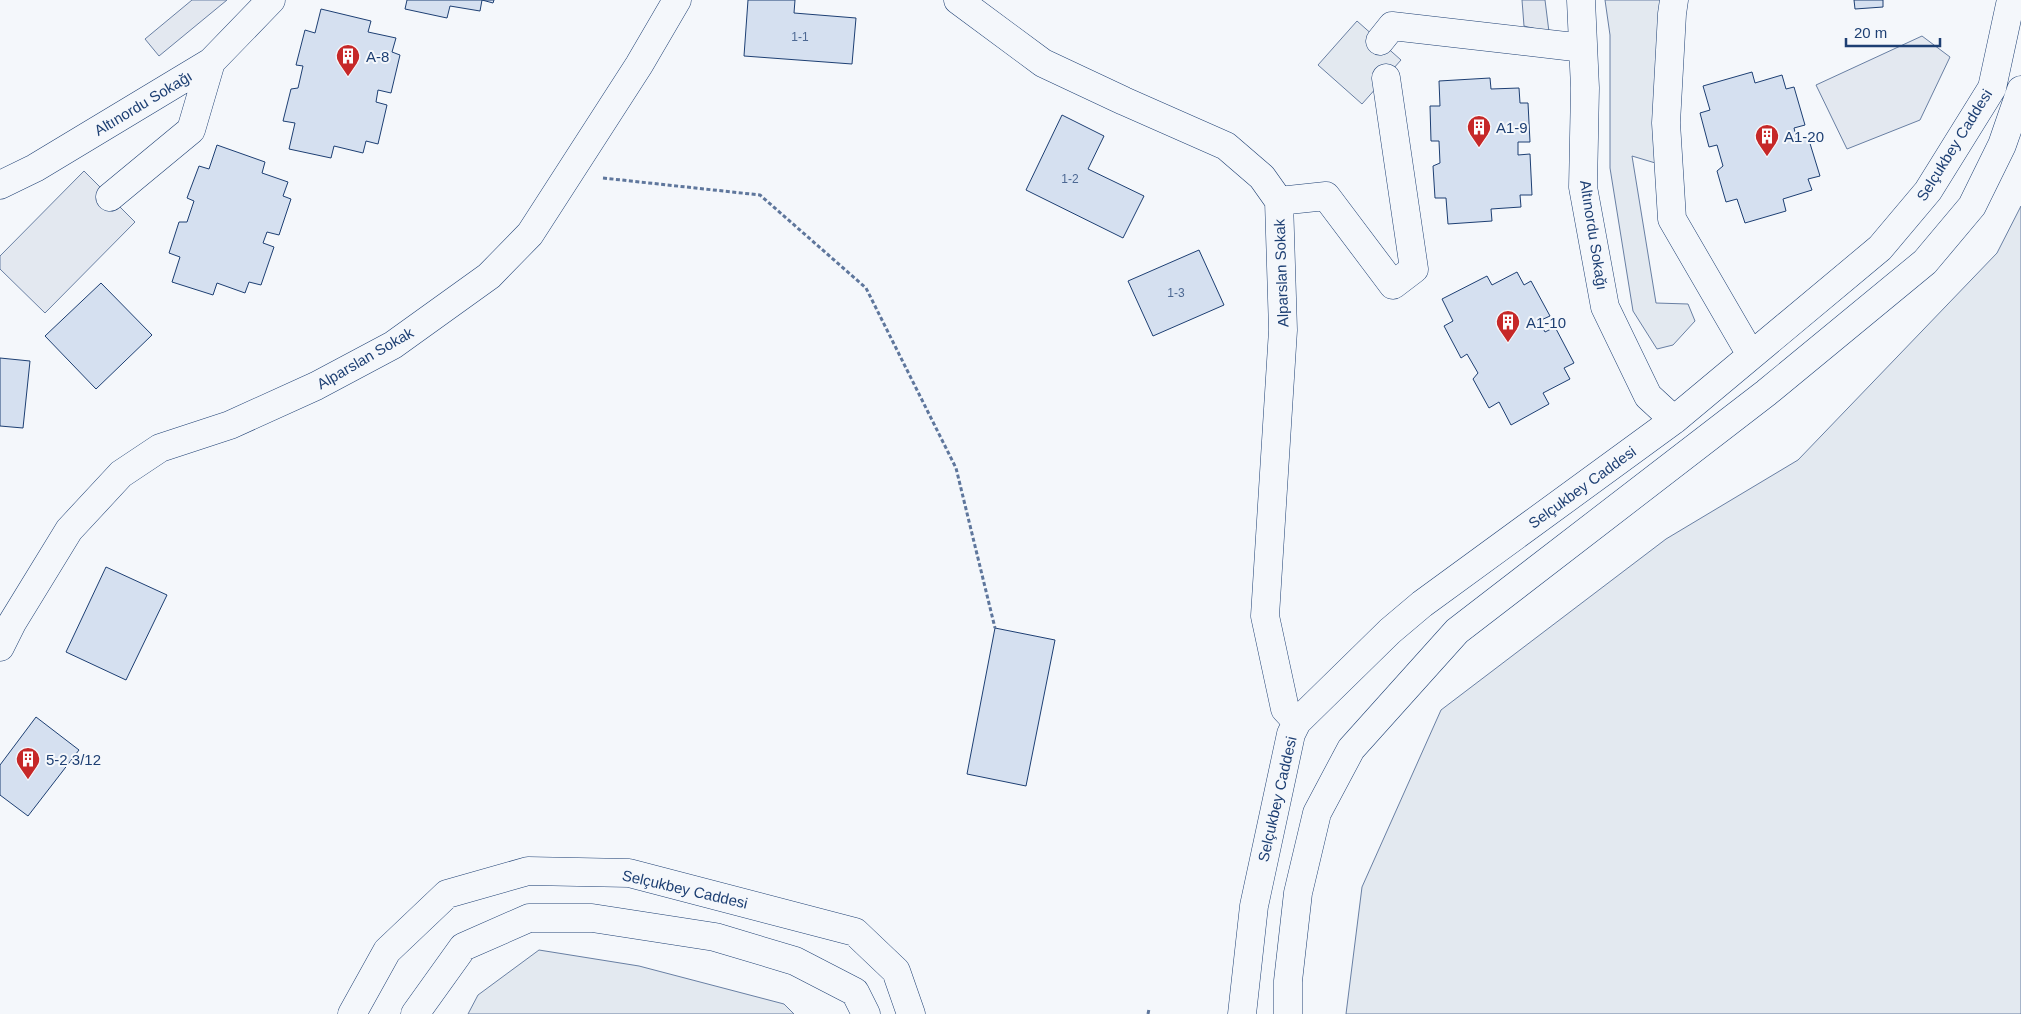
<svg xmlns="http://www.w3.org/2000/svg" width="2021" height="1014" font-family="Arial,sans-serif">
<rect width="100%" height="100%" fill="#f4f7fb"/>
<path fill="#e3e9f0" stroke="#687fa3" d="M1605 0H1674L1662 165 1632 156 1656 303 1688 304 1695 321 1673 345 1657 349 1633 311 1610 168V35Z
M1357 21 1401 60 1362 104 1318 65Z
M2021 206V1014H1346L1362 887 1441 710 1666 539 1798 460 1997 253Z
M539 950 639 966 784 1004 794 1014H468L478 995Z"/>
<path fill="#e3e8f0" stroke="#687fa3" d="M192 0H227L159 56 145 39Z
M1522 0H1545L1549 32 1524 26Z
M1922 36 1950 57 1920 120 1847 149 1816 85Z
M84 171 135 222 45 313 0 269V256Z"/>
<path fill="#d5e0f0" stroke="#1d3f73" d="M407 0H494L493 3 482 0 480 11 450 6 447 18 405 9Z
M748 0H795L794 13 856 18 852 64 744 56Z
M1854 0H1883V7L1855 9Z
M321 9 371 21 368 32 396 38 392 52 400 55 391 93 378 90 376 102 387 105 378 144 366 141 363 153 334 146 331 158 289 149 295 123 283 121 291 89 298 88 303 66 296 65 305 30 315 33Z
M1752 72 1755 83 1782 75 1786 89 1794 87 1805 125 1794 128 1797 140 1808 137 1820 176 1808 179 1812 190 1783 199 1786 211 1745 223 1737 199 1726 202 1717 171 1723 166 1717 145 1709 147 1700 113 1710 110 1703 86Z
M1490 78 1491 89 1519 88 1520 103H1528L1530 142H1518V155L1530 154 1532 195H1520L1521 207 1491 209 1492 221 1448 224 1446 198H1435L1433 166 1440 163 1439 141H1431L1430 106H1440L1439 81Z
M1062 115 1104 136 1088 169 1144 196 1123 238 1026 190Z
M217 145 265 162 262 173 288 182 283 196 291 199 279 235 267 232 263 243 274 247 261 285 249 282 245 293 217 283 213 295 172 282 180 257 169 253 179 222H187L194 201 187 198 199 166 209 169Z
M1199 250 1224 305 1153 336 1128 281Z
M1517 272 1524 285 1531 281 1550 316 1539 321 1545 332 1555 327 1574 363 1564 368 1570 379 1543 393 1549 404 1511 425 1499 402 1489 408 1473 379 1478 373 1467 354 1461 358 1444 326 1453 321 1442 299 1487 276 1492 285Z
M101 283 152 335 96 389 45 336Z
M0 358 30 361 23 428 0 426Z
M106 567 167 595 126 680 66 652Z
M995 628 1055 640 1026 786 967 774Z
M36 717 79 750 28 816 0 795V765Z"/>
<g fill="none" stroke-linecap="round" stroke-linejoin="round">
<g stroke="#1d3f73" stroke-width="29">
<path id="minor" d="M958 0 1043 63 1124 101 1226 146 1262 177 1279 201 1283 330 1265 616 1285 709 1297 722
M1581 0 1585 88 1583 187 1605 307 1648 396 1674 420
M1674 0 1672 14 1666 123 1672 219 1751 355
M1380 41 1392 26 1583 48
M0 185 35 168 211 62 271 0
M110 197 191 130 211 62
M1279 201 1326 196 1393 285 1414 269 1386 78
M0 647 12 623 69 530 121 474 160 448 230 425 316 386 393 345 489 276 530 234 639 65 677 0
M352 1014 387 951 447 894 528 871 629 873 855 932 896 971 911 1014
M415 1014 463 947 529 918H592L715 937 795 961 855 992 866 1014
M1242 1014 1254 906 1291 734 1297 722 1390 631 1422 604 1674 420 1880 248 1928 191 1992 88 2011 0
M1288 1014V981L1298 893 1317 813 1351 749 1457 631 1766 393 1925 262 1972 206 2002 145 2021 90"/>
</g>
<path stroke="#5e769c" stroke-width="3" stroke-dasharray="4 2.5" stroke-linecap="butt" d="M603 178 760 195 866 288 956 468 995 628
M1148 1014 1149 1009"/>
<use href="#minor" stroke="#f4f7fb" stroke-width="28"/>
</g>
<defs>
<g id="building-pin" transform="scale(1.25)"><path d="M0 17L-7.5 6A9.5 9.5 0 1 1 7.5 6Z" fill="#c62828" stroke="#f4f7fb"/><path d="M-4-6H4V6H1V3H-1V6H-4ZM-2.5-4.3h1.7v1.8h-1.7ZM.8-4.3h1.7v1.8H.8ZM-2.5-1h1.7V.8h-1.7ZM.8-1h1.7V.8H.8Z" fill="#fff"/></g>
</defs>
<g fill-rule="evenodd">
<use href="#building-pin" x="348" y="56"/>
<use href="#building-pin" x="1479" y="127"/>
<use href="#building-pin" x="1767" y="136"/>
<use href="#building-pin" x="1508" y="322"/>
<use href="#building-pin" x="28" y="759"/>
</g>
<g text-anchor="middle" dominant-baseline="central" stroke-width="4" stroke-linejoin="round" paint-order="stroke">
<g font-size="12" fill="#4b6792">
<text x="800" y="37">1-1</text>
<text x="1070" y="179">1-2</text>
<text x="1176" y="293">1-3</text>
</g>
<g font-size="15" fill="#1d3f73" stroke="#f4f7fb" text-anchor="start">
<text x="366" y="56">A-8</text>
<text x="1496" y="127">A1-9</text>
<text x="1784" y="136">A1-20</text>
<text x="1526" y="322">A1-10</text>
<text x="46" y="759">5-2 3/12</text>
</g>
<g font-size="15" fill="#1d3f73" stroke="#f4f7fb">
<text transform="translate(143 103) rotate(-31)">Altınordu Sokağı</text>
<text transform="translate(1954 145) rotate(-58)">Selçukbey Caddesi</text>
<text transform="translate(1594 235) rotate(81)">Altınordu Sokağı</text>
<text transform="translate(1281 273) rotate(-92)">Alparslan Sokak</text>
<text transform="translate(365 358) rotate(-30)">Alparslan Sokak</text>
<text transform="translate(1582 487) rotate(-36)">Selçukbey Caddesi</text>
<text transform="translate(1277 799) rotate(-77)">Selçukbey Caddesi</text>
<text transform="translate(685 889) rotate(13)">Selçukbey Caddesi</text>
</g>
</g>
<path d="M1846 38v8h94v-8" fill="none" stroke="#1d3f73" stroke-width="2.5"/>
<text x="1854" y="38" font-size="15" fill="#1d3f73" stroke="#f4f7fb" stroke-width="4" paint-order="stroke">20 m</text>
</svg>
